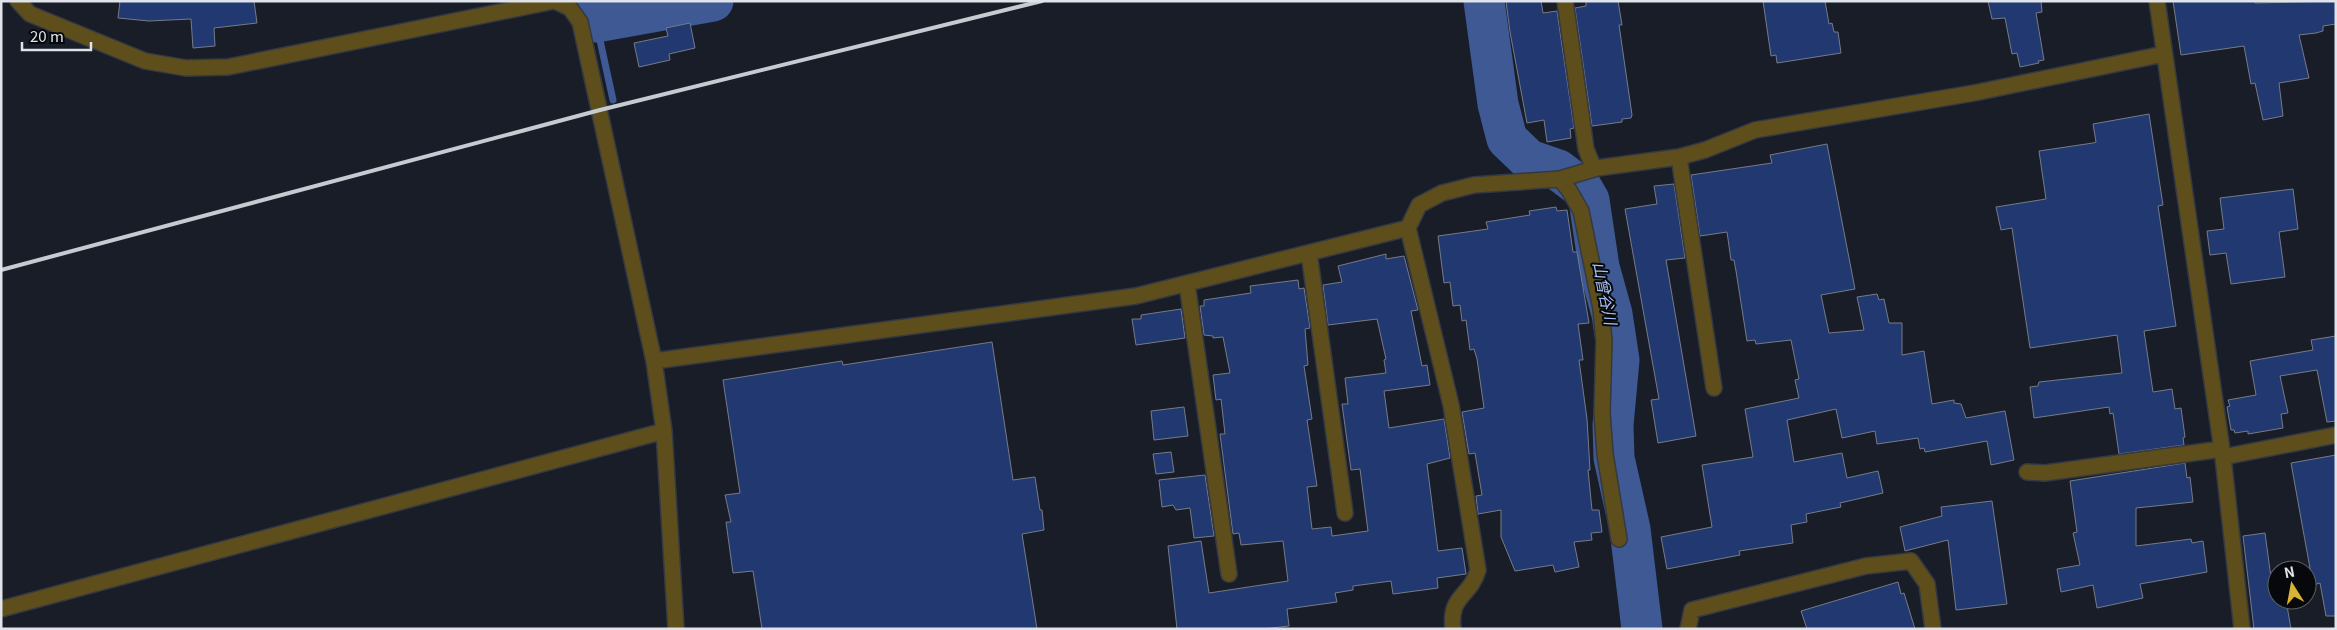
<svg xmlns="http://www.w3.org/2000/svg" width="2337" height="630" font-family="Georgia,'Noto Sans JP',serif">
<rect width="100%" height="100%" fill="#191d27"/>
<g fill="none" stroke-linecap="round" stroke-linejoin="round">
<path stroke="#3e5993" stroke-width="7" d="M596 22 613 100"/>
<path stroke="#3e5993" stroke-width="41" d="M590 1 596 22 713 1
M1484 1 1498 104 1507 139 1529 160 1558 170 1582 188 1589 200 1599 267 1612 314 1619 360 1613 425 1614 458 1630 529 1642 629"/>
</g>
<path fill="#213970" stroke="#757b87" d="M120 1H254L257 23 214 28 215 46 193 48 191 19 149 21 118 18Z
M1506 1H1541L1543 13 1557 11 1574 128 1570 129 1571 138 1547 142 1544 120 1527 123 1510 32Z
M1586 1H1618L1622 25H1619L1632 115 1631 118 1622 119V122L1592 126 1575 8 1586 6Z
M1763 1H1825L1829 24 1832 23 1834 32H1838L1841 53 1777 63 1776 55 1771 56Z
M1988 1H2041L2042 12 2036 13 2044 60 2038 61 2039 63 2020 67 2017 53 2012 54 2005 18 1992 19Z
M2173 1H2255V3L2336 1V24L2323 26V31L2316 33 2299 35 2309 78 2279 83 2283 116 2263 120 2255 83 2251 84 2244 46 2181 55Z
M690 23 695 48 669 54 670 60 639 67 634 43 668 36 666 28Z
M2149 114 2163 205 2158 206 2176 326 2144 331 2153 392 2172 389 2175 409 2181 408 2185 437 2183 438 2184 445 2119 454 2113 413 2110 414 2109 407 2034 418 2030 387 2038 386 2039 382 2122 373 2117 335 2030 348 2012 228 2001 230 1996 207 2046 199 2039 151 2093 143 2096 142 2093 124Z
M1827 144 1855 289 1821 295 1829 333 1864 330 1857 297 1877 294 1879 300 1884 299 1889 323H1902V355L1924 351 1932 404 1954 400V403L1961 404 1966 418 2005 411 2014 460 1991 465 1987 441 1925 452 1924 448 1920 449 1918 438 1877 444 1875 431 1842 438 1836 409 1787 420 1794 462 1842 453 1847 478 1878 471 1883 493 1840 503 1841 507 1806 514 1807 522 1791 525 1793 543 1739 551 1740 555 1667 569 1661 537 1712 527 1702 465 1753 457 1745 409 1799 398 1795 380 1799 379 1791 340 1756 344 1755 340 1747 341 1736 271 1734 260H1731L1727 232 1700 236 1691 175 1772 163 1770 155Z
M1674 184 1685 258 1666 260 1696 436 1658 443 1651 400 1659 399 1625 209 1657 204 1654 186Z
M2293 189 2298 229 2279 232 2285 277 2231 284 2226 253 2210 255 2207 231 2224 229 2220 198Z
M1556 207 1557 211 1567 210 1573 252H1577L1589 323 1578 324 1583 360H1579L1587 419 1590 470H1588L1592 510H1599L1602 532 1591 533 1592 540 1574 542 1579 567 1555 572 1553 565 1515 571 1501 537V510L1478 514 1476 496 1482 495 1475 453 1469 454 1462 412 1484 408 1477 359 1474 349 1470 350 1466 320 1462 321 1460 305 1453 306 1450 282 1444 283 1438 236 1488 229 1486 222 1530 215 1529 211Z
M1386 254V259L1404 256 1418 310 1411 311 1422 366 1427 365 1430 385 1384 391 1389 428 1444 419 1450 458 1427 464 1438 551 1462 548 1466 574 1437 578 1438 588 1393 594 1391 581 1353 586V590L1335 593 1337 602 1287 609 1289 626 1262 629H1177L1168 546 1201 541 1209 593 1288 581 1283 541 1241 545 1239 533 1233 534 1220 434H1225L1221 399 1216 400 1213 375 1230 373 1223 337 1213 338V336L1204 335 1200 306H1204V300L1251 293 1250 286 1298 280 1299 289 1304 288 1310 328 1305 329 1308 365 1304 366 1312 419 1307 420 1317 486 1307 487 1312 529 1331 527 1332 536 1368 531 1360 469 1351 470 1342 404H1348L1345 378 1386 373 1384 360 1386 359 1377 319 1328 325 1323 285 1342 282 1338 266Z
M1181 309 1185 338 1136 345 1132 319H1141V315Z
M2336 336V421L2327 422 2317 370 2280 376 2288 413 2281 414 2283 428 2248 434V431L2235 433 2234 430H2231L2227 407 2230 406 2228 400 2256 395 2250 361 2313 350 2311 340Z
M992 342 1013 480 1035 477 1040 510H1042L1044 530 1022 534 1037 629H762L753 571 733 573 726 522H731L725 495 740 493 723 380 842 361 843 365Z
M1184 407 1188 436 1154 440 1151 411Z
M1171 452 1174 472 1156 474 1153 454Z
M2336 455V616H2326L2320 583 2313 585 2291 463Z
M2185 463 2187 478 2190 477 2193 502 2136 508V546L2191 539 2192 543 2203 541 2207 572 2140 584 2143 598 2097 608 2093 585 2061 592 2057 569 2080 565 2073 533 2077 532 2070 481Z
M1205 475 1214 536 1194 538 1190 508 1176 510 1173 505 1162 507 1159 480Z
M1992 501 2007 604 1956 610 1948 540 1905 551 1900 527 1942 516 1941 507Z
M2265 533 2274 600H2286L2291 629H2254L2243 536Z
M1898 582 1901 594 1904 593 1915 629H1807L1801 611Z"/>
<g fill="none" stroke-linecap="round" stroke-linejoin="round">
<g stroke="#353942" stroke-width="18">
<path id="minor" d="M18 1 30 14 145 61 186 68 228 67 554 1
M555 1 570 8 580 22 654 361 664 431 676 629
M1565 1 1586 149 1594 169
M2157 1 2223 457 2242 629
M1679 157 1714 388
M1560 179 1569 190 1581 211 1601 309 1604 341 1602 413 1605 454 1619 539
M1309 253 1345 513
M1187 284 1229 574
M654 361 1136 296 1408 228
M2223 457 2336 435
M2027 472 2045 473 2222 449
M1 609 664 431
M1453 629C1449 594 1470 598 1478 570L1451 405 1408 228 1419 205 1442 193 1474 185 1560 179 1597 168 1679 157 1705 150 1755 130 1974 93 2164 54
M1688 629 1692 610 1866 566 1911 561 1927 584 1933 629"/>
</g>
<use href="#minor" stroke="#5e4e1b" stroke-width="15"/>
<path stroke="#c6cad1" stroke-width="4" d="M1 270 600 110 1042 1"/>
</g>
<g text-anchor="middle" dominant-baseline="central" stroke-width="4" stroke-linejoin="round" paint-order="stroke">
<g font-size="16" font-style="italic" fill="#a7c0f3" stroke="#06080c">
<text transform="translate(1606 293) rotate(79)">山曾谷川</text>
</g>
</g>
<rect width="2337" height="630" fill="none" stroke="#e0e4ea" stroke-width="5"/>
<g transform="translate(2292 585) rotate(349)"><circle r="24" fill="#06080c" stroke="#5d6065"/>
<path d="M0-4L9 19L0 12L-9 19Z" fill="#d9b334"/>
<text y="-8" font-size="14" font-weight="bold" text-anchor="middle" fill="#e0e4ea">N</text>
</g>
<path d="M22 42v8h69v-8" fill="none" stroke="#e0e4ea" stroke-width="2.5"/>
<text x="30" y="42" font-size="15" fill="#e0e4ea" stroke="#06080c" stroke-width="4" paint-order="stroke">20 m</text>
</svg>
